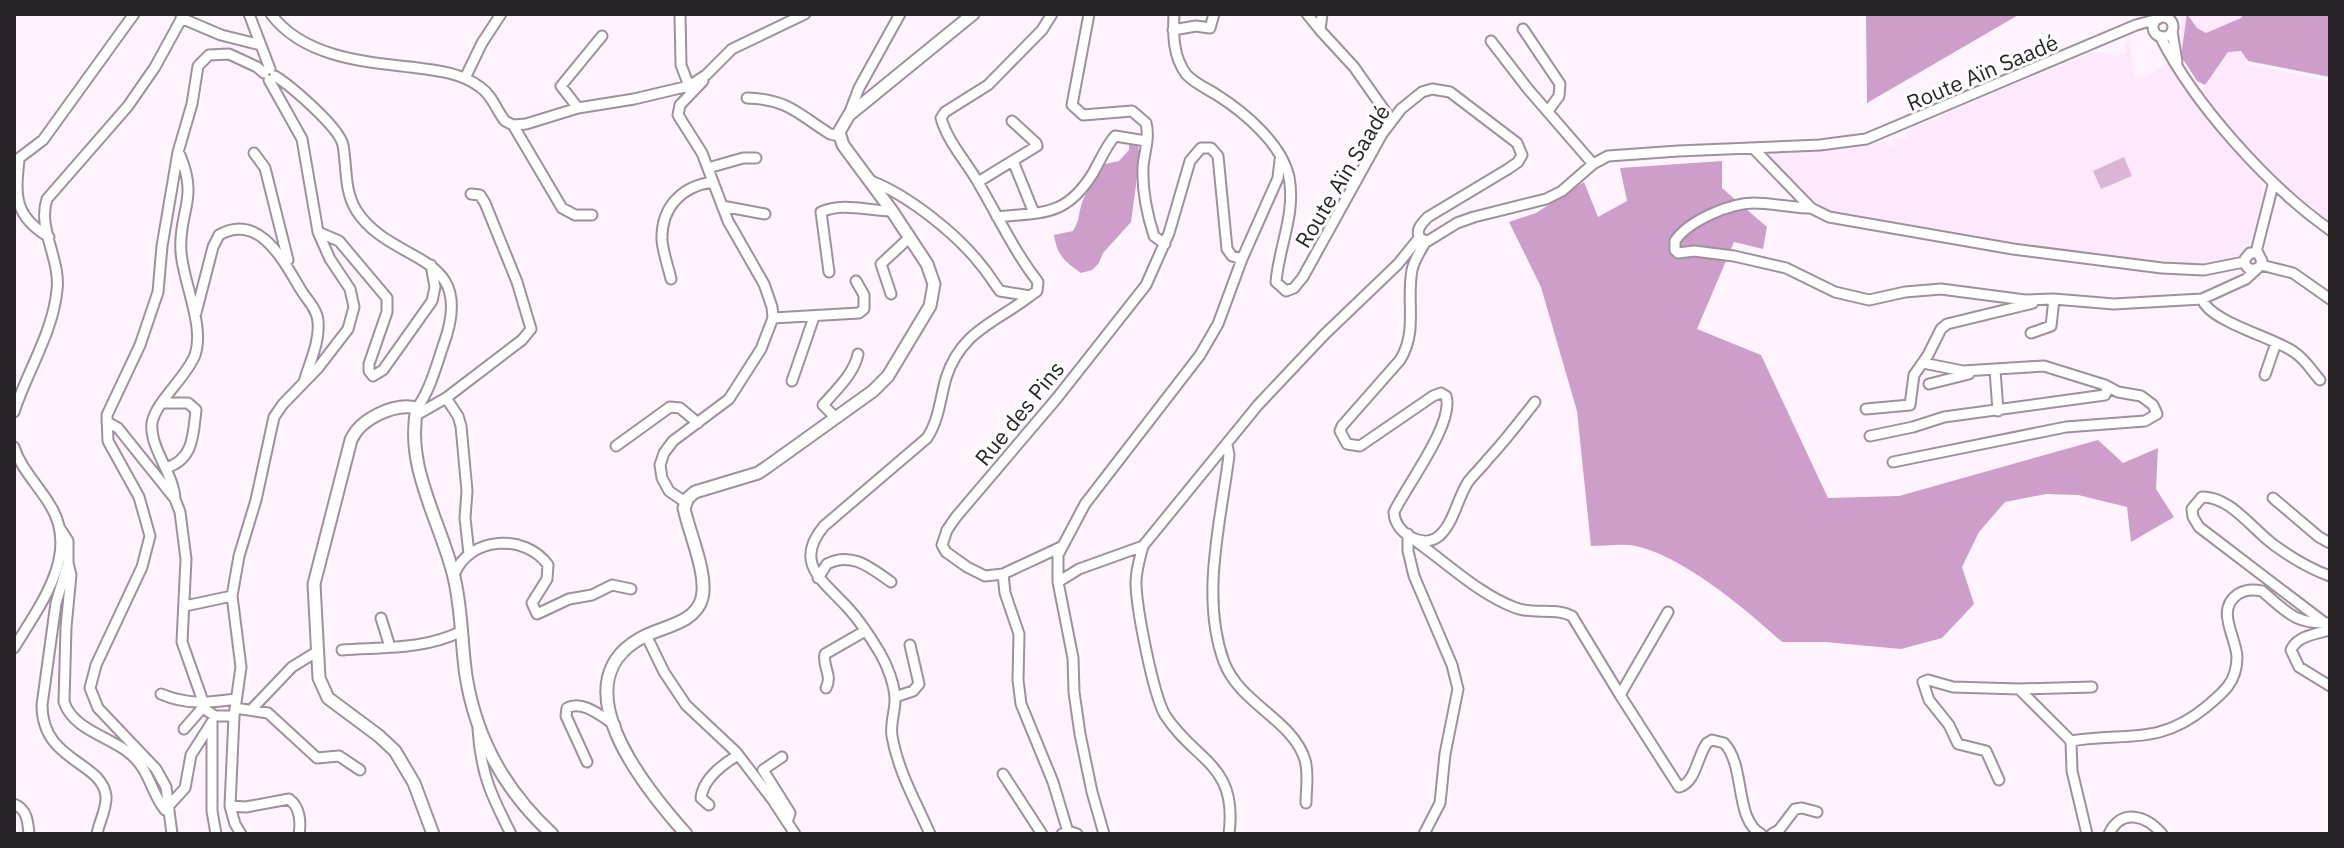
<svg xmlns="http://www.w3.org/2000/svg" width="2344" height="848" font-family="'IBM Plex Sans',sans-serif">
<rect width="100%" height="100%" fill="#fff3fe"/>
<path fill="#fee9fc" d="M2181 14H2330V77L2248 61 2247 56 2240 51 2246 57 2245 64 2330 81V224L2281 188 2217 110 2203 90 2205 86 2197 81 2181 54Z
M2129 40 2135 76 2146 77 2167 62 2262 180 2264 190 2248 248 2235 259 2220 264 2199 265 2056 250 1827 210 1799 192 1759 154 1837 150 1886 141 1891 146 1894 144 1892 140 1902 137 1904 140 1908 138 1906 132 1909 129 2096 51 2115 56 2125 54V44Z"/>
<path fill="#dbb5d8" d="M2124 157 2132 176 2101 189 2093 171Z"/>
<path fill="#cd9eca" d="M1866 14H2020L1867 103Z
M2187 14 2197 28 2206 33 2241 18 2243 14H2330V77L2248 61 2241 51 2228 52 2205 85 2197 81 2181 56Z
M1129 141 1138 146 1140 155 1131 222 1103 253 1099 263 1092 270 1081 273C1065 262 1057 255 1054 235L1073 231C1080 219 1078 217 1081 206 1085 191 1097 177 1105 164L1119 161 1129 150Z
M1722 161V188L1767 227 1763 249 1734 242 1697 329 1761 355 1828 498 1899 496 2098 440 2123 463 2158 448 2156 489 2174 517 2131 542 2127 507 2078 495 2046 494 2005 502 1979 532 1962 567 1974 604 1942 638 1901 649 1825 642H1782C1747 610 1676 550 1629 545 1616 544 1603 546 1591 546L1577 411 1541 287 1509 222 1536 213 1584 182 1598 217 1627 201 1620 168Z"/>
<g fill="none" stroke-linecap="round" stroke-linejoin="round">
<g stroke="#9e909d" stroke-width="13">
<path id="minor" d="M249 14 270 69
M271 14C302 56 362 62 410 67 434 70 460 72 480 87 493 96 496 110 505 121L513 125 526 124 578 108 634 99 689 86 706 75 732 49 805 14
M680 14 681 65 689 86
M1089 14 1072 105 1083 115 1132 111 1146 123C1150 138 1144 153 1143 167 1142 190 1147 214 1154 236L1165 244
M1174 14C1173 35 1173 56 1186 74 1194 83 1206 88 1217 95 1244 112 1282 144 1289 177 1296 214 1279 246 1276 282L1286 291 1294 288 1303 277 1382 134 1401 109 1422 92 1432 89 1450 92 1517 143 1522 155 1518 162 1508 169 1428 217C1422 223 1414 231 1421 239L1428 241 1457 223 1474 217 1546 199 1562 191 1593 164 1608 156 1678 151 1820 145 1866 139 2136 25 2158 19
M1307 14 1320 30
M1322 14 1320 30 1354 67 1392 121
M2153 27a10 10 0 1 1 20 0a10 10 0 1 1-20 0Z
M181 18 221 35 261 45
M1523 29 1560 84 1559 96 1548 111
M1173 30 1196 26 1210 28 1214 14
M2172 31 2177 62
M2160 36C2194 104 2268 186 2330 230
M1491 41 1528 89 1593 164
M275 76C291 86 339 127 343 145 347 167 344 190 356 210 392 267 479 249 443 346 436 367 430 390 417 408L421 411
M465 78 482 43 501 14
M747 98C788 99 798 114 830 134L839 136
M578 108 561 86 602 36
M849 114 859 88 900 14
M513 125 562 208 575 215H592
M1753 148 1811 208 1829 217 2013 249 2162 268 2204 270 2244 262
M254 153 265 168 288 260
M19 160C15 196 14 216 49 237
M1013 161 1034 213
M14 162 43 140 134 14
M708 168 743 158H756
M871 181C908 195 957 234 981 265 988 273 993 282 1000 291L1030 296 1037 291 1038 282C1014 251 999 218 979 184 967 162 948 143 941 118L945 112 988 85 1042 30 1052 14
M978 182 1037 146 1036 143 1012 121
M722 206 765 214
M1811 208C1792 208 1773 203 1754 203 1730 203 1688 221 1675 241V250L1678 253 1694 251 1734 256 1786 268 1835 292 1869 300 1905 292 1941 289 2025 300 2054 299 2114 304 2202 299 2246 279 2260 266 2262 261 2258 253H2250L2245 259C2244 266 2248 270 2255 269
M997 217C1043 212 1066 217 1093 173 1100 161 1106 146 1115 136L1146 141
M318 232 339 241 387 298V312L369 364V371L373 376 383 370 432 301 435 287 431 265
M1426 241C1421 250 1414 260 1412 270 1406 302 1418 331 1400 360L1342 426 1340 431 1347 444 1360 446 1433 396 1441 393 1446 396C1455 423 1406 486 1394 512 1394 532 1422 550 1439 536 1454 523 1457 499 1468 482 1474 474 1482 467 1488 459 1505 441 1520 421 1535 402
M2256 252 2273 185
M2261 265 2293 273 2330 299
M829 272 821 212C843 202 868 211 892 211
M671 279C668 266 663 253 662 240 661 207 682 186 713 182
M891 294 881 264 910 237
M2202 299C2210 322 2273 337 2294 352 2305 359 2312 371 2320 380
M196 313 213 247 219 235C260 212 284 262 301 290 307 300 318 310 318 322 320 342 309 364 304 382
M773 318 859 313 864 309V295L856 281
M2031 333 2051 326 2054 299
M1995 370 1998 411
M2265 375 2276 343
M792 381 814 317
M1929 384 1969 374
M446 398 458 416 461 426 467 491 465 518 469 554
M163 403H188L196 410C193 435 194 459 166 468
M1866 409 1910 405 1914 375 1928 355 1941 329 1947 324 2033 303
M14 412C27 372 53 332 57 290 61 260 37 228 47 199L128 106 155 67 184 14
M418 414 446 398 522 340 531 329 517 282 485 203 480 195 471 194
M835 417 823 405C836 390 854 374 858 354
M107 422 118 428 175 499 180 512 186 559 182 642 206 710 215 716H234
M1870 436 1913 427 1944 417 2105 395 2107 391 2105 385
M1227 445 1229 455C1221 521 1200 597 1224 662 1240 704 1293 720 1305 760 1309 774 1306 789 1306 803
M616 446 670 407 680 408 698 423
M14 447C21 469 38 485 50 505 81 554 39 606 14 648
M1893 462 2066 427 2145 421 2157 414 2153 405 2141 396 2118 392 2105 385 2044 366 1963 371 1923 363
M2273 498 2319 537 2330 543
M175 499C174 474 149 447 152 423 156 401 186 378 195 355 205 326 183 282 181 252 178 211 199 201 180 155
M685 502 669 491 662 478 660 465 664 453 673 441 729 399 761 349 773 318 772 307 764 284 728 221 702 153 678 115 680 105 703 81
M61 530 68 541V563L56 603 42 705C42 762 102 761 106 796 107 809 99 822 97 834
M1408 534V551L1414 576 1452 665 1458 689 1445 754 1440 803 1424 834
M1417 542C1448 564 1480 595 1516 608 1534 615 1554 607 1572 616L1620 695 1668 612
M1061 547 1003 574 985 576 967 567 946 552 942 545 947 530 956 517 1057 398 1146 285 1169 233 1190 161 1201 148H1211L1218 156 1227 249 1232 256 1242 259
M68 563 71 575 66 627 64 702C73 729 107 736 128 752 150 769 150 791 165 810L185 788 191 755 212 722
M1003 574 1005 593 1019 634 1018 680 1021 704 1053 782 1068 832
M454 575C469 536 525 533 548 565L547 579 532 603 537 614 569 599 592 595 612 585 631 589
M818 578 827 564C852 551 871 568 891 582
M1058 582 1079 569 1143 546
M185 606 232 596
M381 618 390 647
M2325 623 2199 527 2193 517 2192 509 2202 497C2230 496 2253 530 2274 545 2292 558 2310 569 2330 576
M2330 630C2315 634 2297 636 2291 650L2299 667 2330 686
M646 635 664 672 686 705 736 752 772 799 795 834
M342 650C383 647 424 650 462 631
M826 688C833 675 822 667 825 654L865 631
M161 694C187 705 208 703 236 699
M1620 695 1679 787C1696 783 1697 756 1707 743L1712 740 1724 743C1746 766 1734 819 1761 834
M895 697 913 691 919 684 910 645
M235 708 268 713 317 758 339 756 360 770
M252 709 292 667 318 651
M212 723V811L216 834
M184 729 204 706
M478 729C481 774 491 795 511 834
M2071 741 2019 689 2092 687
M782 757 763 770 790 813 787 822
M587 762 566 716 567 708C583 700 601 716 615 725
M1003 774 1042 834
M1999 780 1986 751 1958 744 1949 725 1929 700 1923 682 1928 680 1953 687 2019 689
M14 804C27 809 28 822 29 834
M709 805 701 798C703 779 723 764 738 755
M230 806 246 807 289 799C300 807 301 822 299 834
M172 834 166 787 156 769 98 708 90 688 96 665 142 567 150 536 139 497 108 441 107 415 140 345 158 292 162 246 178 152 192 104 198 66 209 55 229 54 257 67 264 73
M241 834 235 824 230 806 234 716 241 667 232 596 239 556 256 500 274 417 283 404 318 368 348 329 354 307 350 289 330 259 318 232 302 139 269 80
M930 834C916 802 898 771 892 736 890 724 895 712 895 700 895 685 887 665 880 653 871 638 860 621 848 608 825 582 792 564 824 526L927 438C939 420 940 399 946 378 961 331 995 323 1030 296
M1062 834 1071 832 1077 834
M1104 834 1092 792 1080 734 1074 692 1073 658 1058 582V555L1085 504 1200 355 1218 324 1242 259 1278 178 1280 160
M1229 834C1238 763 1195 762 1165 715 1153 694 1136 607 1136 582 1136 570 1140 558 1143 546L1258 405 1325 334 1398 264 1419 238
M1772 834 1779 830 1795 809 1802 808 1817 812
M2087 834 2072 771 2071 741C2126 732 2159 746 2206 707 2213 701 2222 694 2228 686 2234 678 2237 667 2237 657 2236 636 2215 610 2238 594 2246 589 2253 589 2262 591 2287 612 2294 624 2330 623
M2109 834C2121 808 2146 815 2162 834"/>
</g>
<g stroke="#9e909d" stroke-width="15">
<path id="major" d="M433 834 414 783 395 751 379 736 328 698 319 678 314 584 351 440C360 419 395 402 417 408 405 466 439 519 453 573 462 606 461 642 466 676 476 738 506 792 552 834
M686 834C644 787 555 678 647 635 666 626 696 622 702 598 708 574 689 533 684 508L688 498 695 492 758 473 767 467 873 391 888 376 930 306 934 284 927 264 892 211 843 145 839 132 849 115 973 14"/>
</g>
<use href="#minor" stroke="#fff" stroke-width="9"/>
<use href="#major" stroke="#fff" stroke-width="11"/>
</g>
<g text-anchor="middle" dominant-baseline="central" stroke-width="6" stroke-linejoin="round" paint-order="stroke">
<g font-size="22" fill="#292428" stroke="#fff">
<text transform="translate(1982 72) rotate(-23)">Route Aïn Saadé</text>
<text transform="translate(1342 176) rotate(-59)">Route Aïn Saadé</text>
<text transform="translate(1019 413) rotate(-51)">Rue des Pins</text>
</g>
</g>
<rect width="2344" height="848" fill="none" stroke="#292428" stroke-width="32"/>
</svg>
